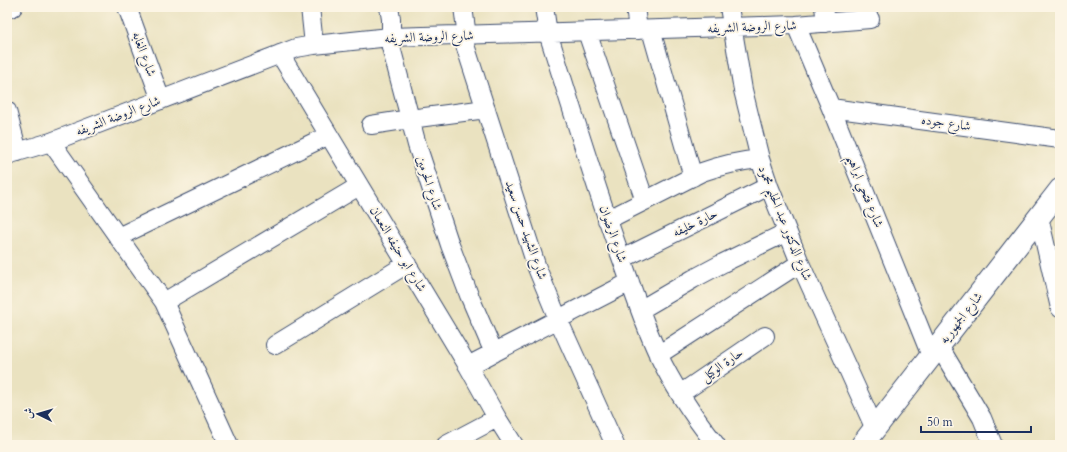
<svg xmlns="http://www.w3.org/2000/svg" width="1067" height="452" font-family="Cardo,Amiri,serif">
<rect width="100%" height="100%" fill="#fcf5e5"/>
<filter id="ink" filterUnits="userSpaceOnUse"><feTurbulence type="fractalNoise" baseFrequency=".025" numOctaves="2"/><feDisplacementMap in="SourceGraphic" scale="8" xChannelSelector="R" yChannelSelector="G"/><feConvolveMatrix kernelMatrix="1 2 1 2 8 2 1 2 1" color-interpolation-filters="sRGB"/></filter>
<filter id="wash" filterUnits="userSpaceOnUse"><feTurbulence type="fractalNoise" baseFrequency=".012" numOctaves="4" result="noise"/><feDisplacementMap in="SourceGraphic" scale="16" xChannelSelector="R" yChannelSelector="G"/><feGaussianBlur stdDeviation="0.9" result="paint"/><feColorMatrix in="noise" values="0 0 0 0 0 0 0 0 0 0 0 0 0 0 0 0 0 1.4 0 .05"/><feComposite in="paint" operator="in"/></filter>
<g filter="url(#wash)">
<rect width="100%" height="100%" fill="#eae2c0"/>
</g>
<g filter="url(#ink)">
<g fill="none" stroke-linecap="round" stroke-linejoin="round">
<g stroke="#3a4a6d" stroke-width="20">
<path id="minor" d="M127 7 161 100
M310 7 314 45
M389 7 391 19V47L417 145 450 245 469 295 494 353
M463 7 466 29 464 39 465 45 537 268 558 319 615 445
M544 7 548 33C572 108 594 184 621 257 633 290 643 322 658 354 673 386 694 417 716 445
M635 7 638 30
M729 7 743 90 760 159 769 186 800 263 875 429
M824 7 826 23
M7 9 13 7
M796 25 831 108 931 356
M651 30 693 177
M587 32 645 201
M280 54 468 366 497 418 514 445
M831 108 1060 139
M7 111 18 152
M371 125 410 119 486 109
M51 142 164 302 229 445
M7 155 51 142 296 48 314 45 390 37 796 25 870 19
M1039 217 1060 308
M607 220 702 172C722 165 739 161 760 159
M118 237 329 135
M622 259 769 186
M164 302 359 186
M640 310 693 279 723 263 787 232
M275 345 407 264
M939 346 982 418 993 445
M658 355 800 263
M468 366 630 282
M680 394 765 336
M446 445 497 418"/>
</g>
<g stroke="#3a4a6d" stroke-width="24">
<path id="major" d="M862 445 1060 190"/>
</g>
<use href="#minor" stroke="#fff" stroke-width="18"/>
<use href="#major" stroke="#fff" stroke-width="22"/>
</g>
</g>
<g text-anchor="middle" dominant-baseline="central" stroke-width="3.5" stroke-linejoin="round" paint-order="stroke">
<g font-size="13" fill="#1b2f5e" stroke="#fcf5e5">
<text transform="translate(752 27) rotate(-2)">شارع الروضة الشريفه</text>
<text transform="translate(429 37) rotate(-2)">شارع الروضة الشريفه</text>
<text transform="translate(144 54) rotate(70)">شارع الغابه</text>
<text transform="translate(118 116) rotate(-21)">شارع الروضة الشريفه</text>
<text transform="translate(946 123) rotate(8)">شارع جوده</text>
<text transform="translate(429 183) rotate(72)">شارع الحرمين</text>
<text transform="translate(865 191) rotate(68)">شارع فتحي ابراهيم</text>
<text transform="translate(695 223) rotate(-26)">حارة خليفه</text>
<text transform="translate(785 223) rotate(68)">شارع الدكتور عبد الحليم محمود</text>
<text transform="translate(526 230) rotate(71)">شارع الشهيد حسن سعيد</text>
<text transform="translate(613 234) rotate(71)">شارع الرضوان</text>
<text transform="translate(398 249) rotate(59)">شارع ابو حنيفه النعمان</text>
<text transform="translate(961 318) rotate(-52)">شارع الجمهوريه</text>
<text transform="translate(722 365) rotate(-35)">حارة الوكيل</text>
</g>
</g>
<rect width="1067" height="452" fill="none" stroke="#fcf5e5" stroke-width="24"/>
<g transform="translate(38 414) rotate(275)" stroke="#fcf5e5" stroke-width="3" paint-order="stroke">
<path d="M0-3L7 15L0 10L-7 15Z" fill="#1b2f5e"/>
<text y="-6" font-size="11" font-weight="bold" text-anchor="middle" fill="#1b2f5e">ش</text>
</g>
<path d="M921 426v6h110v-6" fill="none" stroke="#1b2f5e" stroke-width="2"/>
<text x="927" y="426" font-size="12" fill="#1b2f5e" stroke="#fcf5e5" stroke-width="3" paint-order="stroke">50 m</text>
</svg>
